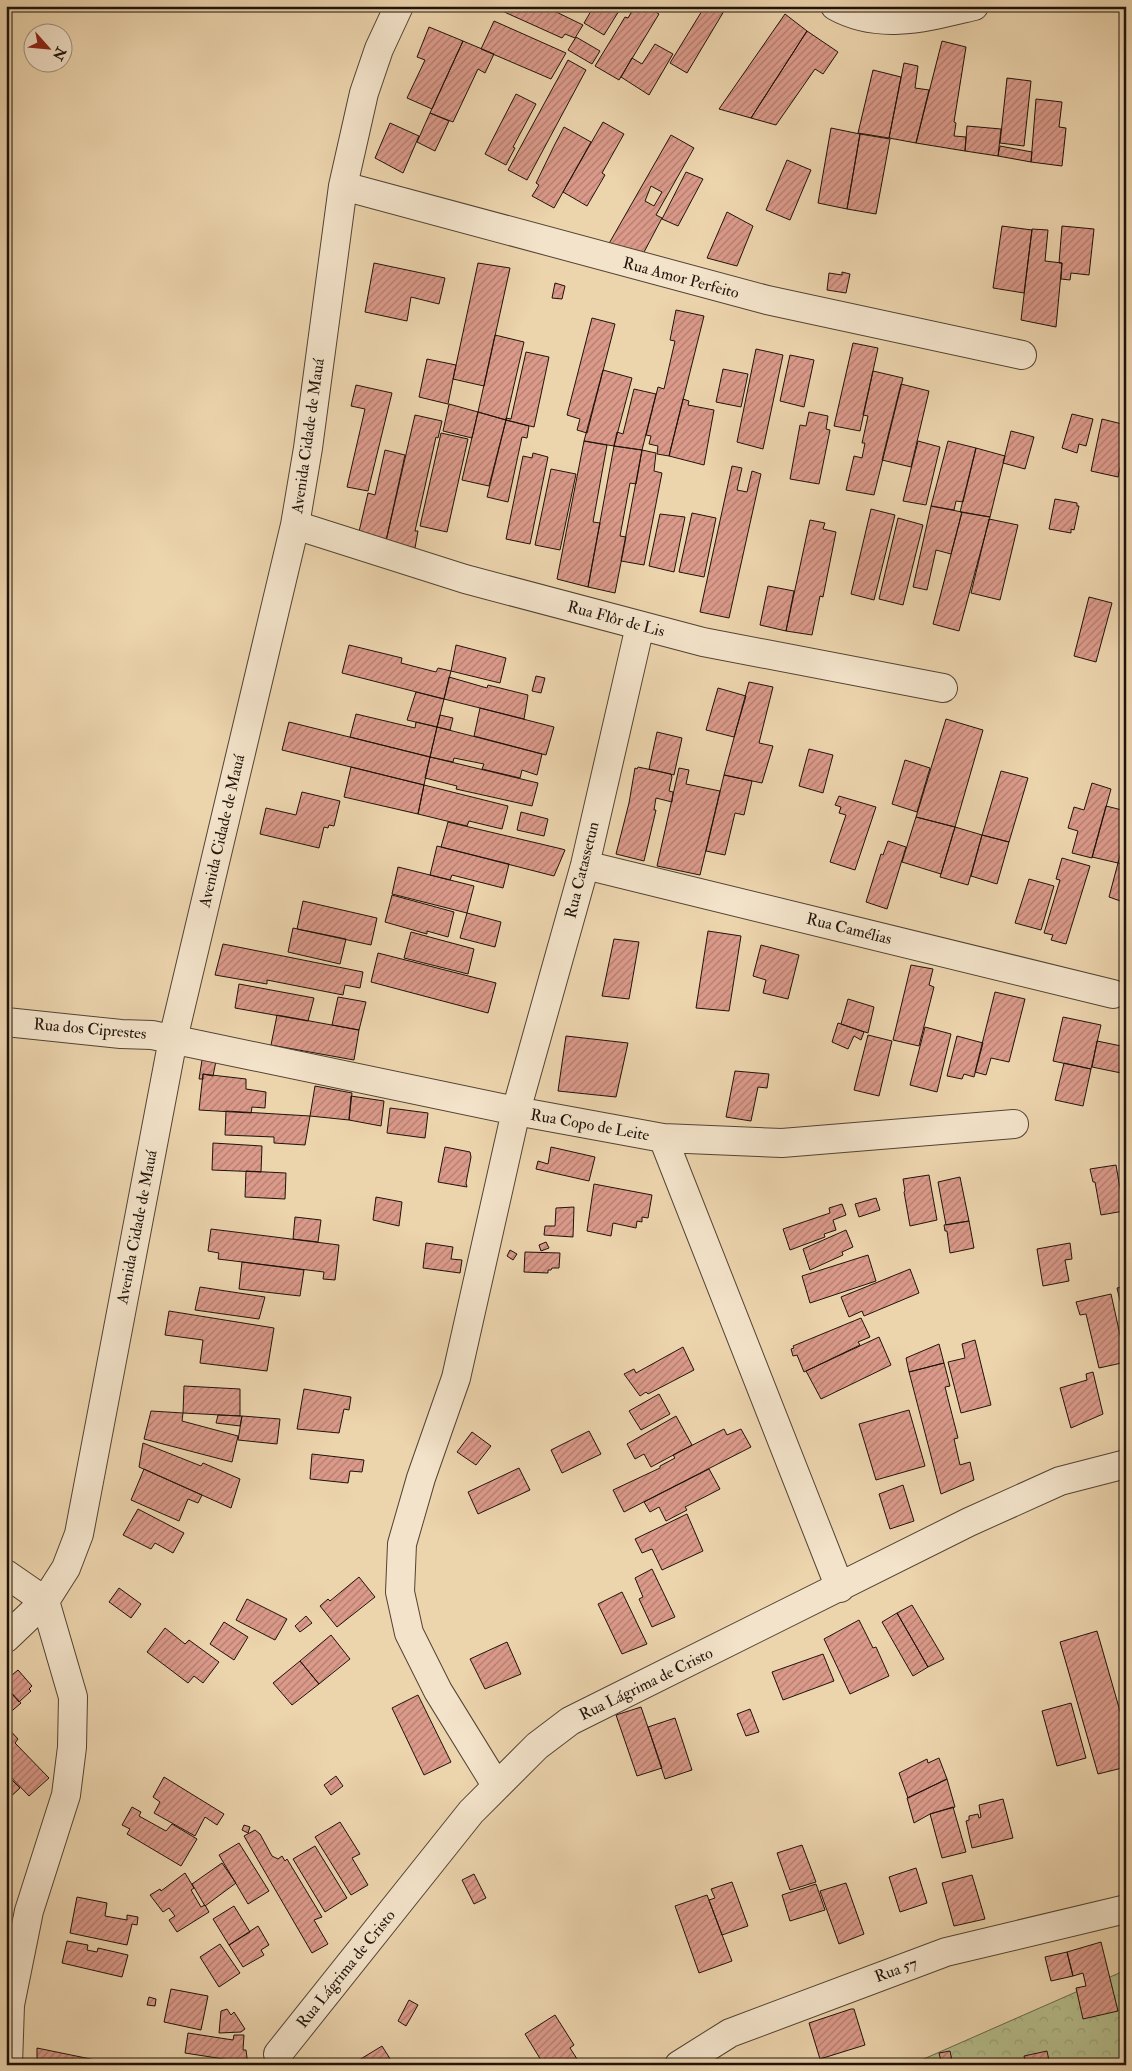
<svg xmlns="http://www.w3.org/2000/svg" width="1132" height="2071" font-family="'IM FELL Double Pica',serif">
<defs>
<pattern id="forest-crowns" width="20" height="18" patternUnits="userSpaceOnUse" patternTransform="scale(1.25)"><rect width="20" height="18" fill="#b5bd8c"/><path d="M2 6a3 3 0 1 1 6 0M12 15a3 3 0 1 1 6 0" fill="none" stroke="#9ba277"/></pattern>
<pattern id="building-hatch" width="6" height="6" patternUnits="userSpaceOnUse" patternTransform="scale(1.25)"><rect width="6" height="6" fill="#db9a8a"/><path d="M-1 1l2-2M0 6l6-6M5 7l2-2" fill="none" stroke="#b17c6f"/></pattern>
</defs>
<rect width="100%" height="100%" fill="#ecd4ad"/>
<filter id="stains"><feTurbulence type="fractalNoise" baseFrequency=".004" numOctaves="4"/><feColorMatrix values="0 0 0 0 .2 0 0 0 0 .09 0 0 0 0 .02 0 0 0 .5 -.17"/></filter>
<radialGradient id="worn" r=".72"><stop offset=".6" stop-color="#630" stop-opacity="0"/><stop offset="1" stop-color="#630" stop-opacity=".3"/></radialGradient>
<path fill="url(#forest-crowns)" stroke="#6a684b" d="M1126 1970V2065H910Z"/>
<path fill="url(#building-hatch)" stroke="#1f130a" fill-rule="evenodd" d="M491 6H544L583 25 575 38 565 34 562 38Z
M594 6H622L604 35 584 23Z
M635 6H646L659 14 619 80 595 66 625 17 628 18Z
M705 6H727L687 73 670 63Z
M785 14 807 31 751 118 719 109Z
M494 21 566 53 551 79 481 49Z
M429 27 463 41 432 109 407 98 425 60 417 57Z
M807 31 838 52 823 74 815 69 776 125 751 118Z
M576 37 600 51 592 64 568 50Z
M463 41 494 54 485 73 478 69 453 122 430 113Z
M942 41 966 47 954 122 956 123 954 136 966 137 965 151 916 143Z
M655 44 673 54 649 95 621 77 632 58 642 64Z
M568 60 586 70 527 180 508 170Z
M904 63 918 66 915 88 929 90 916 143 889 138Z
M873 70 901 77 889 138 858 133Z
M1007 78 1031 81 1024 146 1000 143Z
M516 94 536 104 513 147 515 148 506 165 485 154Z
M1036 99 1062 102 1059 127 1066 128 1062 166 1031 162Z
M430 113 449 121 435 151 417 142Z
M603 122 624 134 602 173 605 175 587 206 563 192Z
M390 123 419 136 403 173 375 158Z
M967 126 1001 129 998 156 965 151Z
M564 127 591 142 554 208 532 196 539 185 536 183 555 144Z
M831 128 860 134 847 209 818 203Z
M860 134 890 139 876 214 847 209Z
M671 135 694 148 656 215 662 218 643 254 607 247ZM651 186 662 192 654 206 645 201Z
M1000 146 1032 152 1031 162 998 156Z
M787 160 811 170 790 220 766 210Z
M686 172 703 179 678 226 662 219Z
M727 212 753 226 737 266 707 258Z
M1002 226 1032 230 1024 293 993 288Z
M1062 226 1094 229 1089 275 1071 273 1070 280 1061 279 1062 263H1059Z
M1032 229 1048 230 1045 261 1062 263 1056 327 1021 320Z
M374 263 445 278 439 304 411 297 407 321 365 312Z
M478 263 510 268 484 386 453 379Z
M842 272 850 274 846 293 827 290 829 273 842 275Z
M555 283 565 286 562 299 552 298Z
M676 310 704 316 669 456 657 454 658 446 649 444 651 436 646 435 658 387 664 389 675 341 670 340Z
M592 318 615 324 587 433 577 430 580 419 567 415Z
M495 335 524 342 506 420 478 412Z
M853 343 878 348 860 431 834 426Z
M756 349 783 355 763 449 737 442Z
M526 352 549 357 534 427 506 420V418L511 419Z
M790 355 814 360 804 407 780 401Z
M427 359 456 365 448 404 419 397Z
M723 369 748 374 741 407 716 402Z
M603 370 632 378 614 446 584 441Z
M873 371 903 378 874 495 846 490 854 456 862 458 865 443H862L868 416 863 415Z
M901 384 929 391 911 467 882 460Z
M356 385 392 393 368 491 347 487 365 409 351 406Z
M634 389 656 394 642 450 614 446 617 432 623 434Z
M683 399 689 401 688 405 714 410 704 465 669 456Z
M449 404 478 412 472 438 443 431Z
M478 412 506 420 489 486 462 480Z
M809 412 828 416 826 429 830 430 819 484 790 479 800 425 806 426Z
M1072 414 1093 419 1086 446 1079 444 1077 453 1062 448Z
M415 415 442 421 438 438 436 437 415 531H418L415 548 386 541Z
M1102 419 1126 425V441L1118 477 1091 471Z
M506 420 529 426 527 438 522 437 508 502 487 497Z
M1011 431 1034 437 1025 469 1003 463Z
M441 433 468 439 447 532 420 526Z
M584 441 607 445 593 522 600 523 588 587 557 579Z
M918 441 940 447 926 505 903 501Z
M948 441 976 448 963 502 956 501 954 510 931 506Z
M614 446 642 450 636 484 630 483 620 536 626 537 615 593 588 587Z
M976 448 1005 456 990 517 960 512Z
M385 450 405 455 386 541 358 536 368 493 375 495Z
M642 450 656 453 654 471 662 473 644 565 621 561Z
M533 453 548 457 530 544 506 539 523 456 532 458Z
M732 466 742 468 737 490 747 492 752 471 761 474 729 618 700 612Z
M551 469 576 474 560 550 535 545Z
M1055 499 1077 503V506H1079L1074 530 1071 529V533L1049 529Z
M931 506 962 512 951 554 936 550 927 590 913 587Z
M871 509 895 515 874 600 851 594Z
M962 512 990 517 959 631 933 624Z
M692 513 716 518 704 577 679 572Z
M660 514 685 517 674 572 649 566Z
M898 518 923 525 903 605 879 599Z
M989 519 1018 525 1000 600 971 593Z
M810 520 825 523 823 529 836 532 823 597 820 596 812 635 786 631Z
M768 586 794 591 786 631 760 625Z
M1089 597 1112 603 1096 662 1074 656Z
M349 645 402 658 401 663 436 672 438 668 451 671 444 699 342 673Z
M456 645 506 658 500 683 451 671Z
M536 676 545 678 541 693 532 691Z
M449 677 487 688 488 685 528 695 524 719 444 699Z
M749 682 773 687 759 743 773 746 762 783 724 775Z
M718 688 746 696 734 737 706 730Z
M416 692 444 699 437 727 407 720Z
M480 708 554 727 546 755 474 736Z
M356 714 415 728 416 722 437 727 430 757 350 737Z
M440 715 453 718 450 730 437 727Z
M946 719 983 730 955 827 916 817Z
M289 722 430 757 424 785 282 750Z
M437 727 542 754 537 775 522 770 520 778 482 769 484 764 454 758 453 762 430 757Z
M657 732 682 738 674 775 649 769Z
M809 749 833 755 823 793 799 786Z
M430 757 538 783 532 806 456 789 457 786 425 778Z
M905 760 930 768 917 812 892 804Z
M351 767 424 785 418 814 344 797Z
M638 767 671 774 672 777 669 791 673 792 672 802 656 798 654 810H656L644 861 616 854 629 803 635 768 637 769Z
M679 768 689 770 686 784 720 791 700 875 657 866Z
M1001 771 1028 778 1009 842 982 835Z
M724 775 752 781 744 815 735 813 725 855 706 851Z
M1092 783 1111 789 1092 858 1072 853 1078 831 1068 828 1074 807 1084 810Z
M424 785 508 806 502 829 469 821 467 826 418 814Z
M302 792 340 801 334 826 329 825 328 828 324 827 319 848 260 834 266 808 296 815Z
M839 796 876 807 855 870 830 862 846 815 839 813 841 807 835 805Z
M1106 806 1126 811V833L1118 863 1092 857Z
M521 812 548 819 544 836 517 830Z
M916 817 955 827 941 874 902 862Z
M448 822 562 849 565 850 554 876 441 847Z
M955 827 982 835 968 885 940 877Z
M982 835 1009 842 997 884 971 876Z
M888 841 906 847 887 909 866 902 881 854 883 855Z
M437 846 509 864 503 888 452 875 450 880 430 875Z
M1062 858 1090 866 1066 944 1051 940 1053 935 1044 933 1060 880 1056 879Z
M1118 863 1126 865V903L1109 897Z
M398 867 474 886 467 913 392 894Z
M1029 879 1054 886 1041 930 1015 923Z
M392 895 454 912 448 937 427 931V934L385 922Z
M303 901 377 918 371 945 297 929Z
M467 913 501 922 495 947 460 938Z
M293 928 346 939 340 964 288 952Z
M708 931 741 936 729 1011 696 1008Z
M411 932 474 949 468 974 404 958Z
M614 939 639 942 629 999 602 996Z
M223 944 363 972 360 988 345 985 343 995 267 980V984L215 975Z
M761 945 799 955 788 999 763 993 766 980 753 976Z
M378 953 496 983 488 1013 371 982Z
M911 965 933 969 929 985 934 987 919 1046 893 1040Z
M239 984 314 998 308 1021 235 1008Z
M995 992 1025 999 1009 1062 991 1058 986 1075 975 1072Z
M338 997 366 1002 359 1030 332 1025Z
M848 999 874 1007 868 1033 841 1024Z
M277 1015 359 1030 354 1060 271 1045Z
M1063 1017 1101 1025 1091 1069 1053 1061Z
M838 1023 864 1032 861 1040 854 1036 848 1049 832 1042Z
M925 1027 951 1034 937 1092 910 1085Z
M868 1035 892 1041 879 1096 854 1090Z
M566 1036 628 1043 616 1097 558 1091Z
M957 1036 983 1043 974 1077 964 1074 962 1079 947 1076Z
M1097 1041 1126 1047V1074L1092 1067Z
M202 1060 216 1061 213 1076 203 1074V1079H199Z
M1064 1063 1091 1069 1083 1106 1055 1100Z
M735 1071 769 1074 767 1088 758 1087 751 1121 726 1117Z
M203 1074 246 1079V1089L266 1092 265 1108 252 1107 251 1113 199 1110Z
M315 1086 352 1093 349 1120 310 1116Z
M351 1096 384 1101 381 1126 349 1120Z
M390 1108 428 1113 425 1138 387 1133Z
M226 1111 310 1116 305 1145 274 1143V1137L225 1135Z
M213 1143 262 1146 261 1172 212 1170Z
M445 1147 470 1152 471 1157 466 1183 467 1187 438 1182Z
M551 1147 595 1157 589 1181 536 1169 538 1161 548 1164Z
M1116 1165 1124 1211 1101 1215 1095 1182H1093L1090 1169Z
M246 1171 286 1173 285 1199 245 1197Z
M929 1175 937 1220 910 1226 904 1192 905 1191 903 1179Z
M960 1177 969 1221 946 1225 938 1182Z
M594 1184 652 1195 648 1218 642 1217V1222L637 1221 636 1228 613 1223 611 1236 587 1231Z
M376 1197 402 1202 399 1226 373 1220Z
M876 1198 880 1210 859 1217 855 1204Z
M842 1204 846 1215 833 1220 836 1230 824 1234 825 1237 790 1250 783 1229 830 1213 829 1208Z
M574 1207 573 1237 544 1235 545 1226H555L556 1208Z
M295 1217 321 1220 318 1242 293 1239Z
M969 1221 974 1248 950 1253 947 1231H945L944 1225Z
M211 1229 339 1245 335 1280 323 1279 324 1272 218 1259 219 1253 208 1251Z
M846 1230 853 1247 842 1252 843 1255 810 1270 803 1249Z
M546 1242 549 1248 541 1251 539 1245Z
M426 1243 453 1247 451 1259 462 1260 460 1273 423 1268Z
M1070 1243 1072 1259 1065 1260 1069 1281 1043 1286 1037 1249Z
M510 1250 517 1254 513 1260 507 1256Z
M525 1252 560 1253 559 1268H552L551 1270H548V1273L524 1272Z
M868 1255 876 1281 810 1303 802 1276Z
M242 1262 304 1270 300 1296 239 1289Z
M910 1269 919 1293 864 1316 862 1311 849 1317 841 1297Z
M1126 1286V1325L1117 1288Z
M200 1287 265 1297 259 1319 195 1310Z
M1111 1294 1126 1362 1099 1368 1086 1314 1080 1315 1076 1302Z
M169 1311 274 1328 267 1371 200 1363 203 1340 165 1335Z
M861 1318 870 1337 858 1342 860 1345 804 1372 797 1355 793 1356 791 1349 794 1348 793 1346Z
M879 1337 891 1365 821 1399 806 1371Z
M975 1340 991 1405 961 1413 948 1362 965 1358 962 1344Z
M939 1344 944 1363 909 1372 906 1358Z
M683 1347 694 1370 648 1394 646 1392 640 1396 624 1374 634 1369 636 1373Z
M944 1363 950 1386 945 1387 958 1438 954 1439 960 1465 970 1462 974 1480 941 1494 909 1372Z
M1093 1372 1103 1414 1071 1428 1060 1388 1087 1380 1086 1374Z
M184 1386 240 1389V1416L183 1413Z
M304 1389 351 1397 349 1410 344 1409 339 1433 297 1429Z
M659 1394 670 1414 641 1430 629 1411Z
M909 1410 925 1466 876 1480 859 1424Z
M151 1411 183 1413 182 1421 238 1436 232 1462 144 1439Z
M218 1415 242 1416 240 1426 216 1423Z
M242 1416 280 1419 277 1444 238 1440Z
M676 1416 692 1445 651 1467 644 1454 635 1459 627 1444Z
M724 1429 727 1435 741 1429 751 1447 624 1512 613 1490 660 1468V1466L675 1458 673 1455Z
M589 1431 601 1454 562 1473 551 1450Z
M472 1432 491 1446 476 1465 457 1452Z
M143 1443 201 1466 203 1463 240 1479 231 1508 139 1467Z
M312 1454 364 1460 362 1472 350 1471 348 1483 310 1479Z
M519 1468 530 1490 478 1514 468 1492Z
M144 1469 202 1495 198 1503 188 1499 179 1521 131 1500Z
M709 1469 720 1489 685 1507 687 1510 666 1521 659 1507 650 1512 644 1502Z
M903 1485 914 1521 890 1529 879 1494Z
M138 1509 184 1533 173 1553 155 1543 151 1549 123 1535Z
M687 1514 703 1551 662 1570 652 1549 642 1553 635 1539Z
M652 1569 675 1617 652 1627 639 1599 643 1597 635 1578Z
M359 1577 375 1597 337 1627 320 1606 328 1599 330 1601Z
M119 1588 141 1604 131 1618 109 1602Z
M622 1592 647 1644 622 1654 598 1604Z
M247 1599 287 1619 275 1640 236 1620Z
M912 1605 944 1659 928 1667 897 1613Z
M897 1613 928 1667 913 1676 882 1622Z
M306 1616 312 1623 300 1632 295 1626Z
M859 1620 873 1648 876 1647 889 1676 850 1694 824 1639Z
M224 1622 248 1637 234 1660 210 1644Z
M165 1628 185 1644 189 1640 219 1662 203 1683 194 1676 188 1683 147 1652Z
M1097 1631 1126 1732V1767L1098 1774 1060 1642Z
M331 1635 350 1659 319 1684 300 1661Z
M507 1642 521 1674 485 1689 470 1659Z
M823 1654 834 1681 783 1700 772 1672Z
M300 1661 319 1684 292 1705 273 1683Z
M18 1670 32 1686 29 1689 31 1691 19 1702 6 1687V1680Z
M6 1687 21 1703 6 1716Z
M418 1695 451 1762 424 1775 392 1708Z
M1071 1703 1086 1758 1057 1766 1042 1711Z
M641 1707 662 1768 637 1776 616 1715Z
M750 1709 759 1732 746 1736 737 1714Z
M675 1718 692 1770 665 1779 648 1727Z
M6 1726 18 1739 15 1743 49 1778 29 1796 6 1772Z
M939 1758 947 1779 908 1798 899 1773 927 1759 928 1763Z
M6 1774 20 1788 6 1801Z
M336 1776 343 1786 331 1795 324 1785Z
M164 1777 224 1814 217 1825 205 1817 195 1836 154 1813 160 1802 153 1797Z
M947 1779 955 1807 930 1814 914 1823 907 1798Z
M1003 1799 1013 1838 972 1848 966 1821 969 1820V1816L978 1814 979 1818 981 1817 979 1805Z
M132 1807 141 1812 139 1816 166 1831 172 1824 197 1839 181 1866 127 1834 130 1829 122 1825Z
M953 1807 966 1852 942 1858 930 1814Z
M340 1822 360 1854 352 1858 368 1885 351 1895 315 1837Z
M244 1825 250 1827 248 1833 242 1830Z
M255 1830 260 1834 272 1856 278 1859 282 1856 285 1861 287 1859 322 1917 314 1920 328 1944 312 1953 244 1836Z
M239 1843 269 1891 248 1904 219 1855Z
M802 1845 816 1882 790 1890 777 1853Z
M315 1846 347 1898 325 1912 293 1859Z
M222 1863 236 1883 205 1906 192 1884Z
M916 1868 927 1903 900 1912 889 1877Z
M185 1873 194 1888 191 1890 201 1907 205 1905 209 1912 177 1932 169 1920 175 1916 169 1908 163 1912 150 1895 160 1889 161 1891Z
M474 1874 486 1898 474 1904 462 1880Z
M972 1875 985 1919 954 1926 942 1883Z
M732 1882 748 1926 722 1935 709 1900 715 1898 711 1889Z
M846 1883 864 1934 839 1944 820 1891Z
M816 1884 825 1910 790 1921 782 1895Z
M707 1895 732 1961 699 1973 675 1906Z
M77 1897 107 1903 105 1916 127 1920V1915L138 1917 137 1925 132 1924 127 1945 70 1933Z
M234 1906 250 1932 229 1945 213 1919Z
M258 1926 269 1945 261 1950 264 1955 243 1967 229 1945Z
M67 1941 88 1945 87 1950 97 1952 98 1948 128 1955 122 1977 62 1963Z
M1101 1942 1118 2011 1083 2019 1076 1988 1086 1986 1083 1973 1073 1976 1067 1952Z
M220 1944 240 1973 219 1987 200 1957Z
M1067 1952 1073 1976 1051 1981 1045 1957Z
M171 1989 208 1996 201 2030 164 2022Z
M149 1997 156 1999 155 2006 147 2005Z
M409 2000 418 2005 406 2026 398 2021Z
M227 2009 231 2015 234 2012 245 2029 241 2032 219 2033 221 2011Z
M851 2009H854L865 2045 820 2059 809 2023Z
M555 2015 574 2045 570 2048 581 2065H544L525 2034Z
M188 2033 233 2040 234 2035H244L243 2050H246L248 2065H229L230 2060 185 2053Z
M382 2046 394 2065H362L359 2060Z
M37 2048 120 2065H37Z
M950 2051 953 2065H942L939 2053Z
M1047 2051 1050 2065H1026L1024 2056Z
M977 2061 978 2065H961Z"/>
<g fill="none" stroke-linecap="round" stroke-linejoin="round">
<g stroke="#524333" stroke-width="30">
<path id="minor" d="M835 6C880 31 927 17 974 6
M343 186 767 300 1022 355
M295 525 465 579 703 642 943 688
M585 865 1113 994
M6 1022 121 1034 152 1035 516 1111 663 1138 782 1143 1014 1124
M663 1138 840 1588
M6 1574 45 1601
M6 1638 45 1601 66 1568 79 1534 173 1039 295 525 308 448 343 186 364 93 379 49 399 6
M496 1785 438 1691 409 1633 400 1592 402 1544 421 1478 456 1378 516 1111 585 865 640 626
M278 2054 471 1812 537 1746 570 1721 969 1522 1060 1481 1126 1464
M8 2065 10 2005 29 1911 66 1795 72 1747 73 1697 45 1601
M679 2065 730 2033 946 1952 1126 1909"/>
</g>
<use href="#minor" stroke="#f3e3ca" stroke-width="28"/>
</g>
<g text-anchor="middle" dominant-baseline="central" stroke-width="4" stroke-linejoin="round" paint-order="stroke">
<g font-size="16" fill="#1f130a" stroke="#f3e3ca">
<text transform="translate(681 278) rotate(15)">Rua Amor Perfeito</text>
<text transform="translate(308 436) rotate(-82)">Avenida Cidade de Mauá</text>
<text transform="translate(616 619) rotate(15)">Rua Flôr de Lis</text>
<text transform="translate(222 831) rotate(-77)">Avenida Cidade de Mauá</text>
<text transform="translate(582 870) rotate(-76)">Rua Catassetun</text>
<text transform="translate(849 929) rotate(14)">Rua Camélias</text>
<text transform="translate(90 1029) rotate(5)">Rua dos Ciprestes</text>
<text transform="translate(590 1125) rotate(10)">Rua Copo de Leite</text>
<text transform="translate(137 1227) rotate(-79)">Avenida Cidade de Mauá</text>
<text transform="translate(646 1684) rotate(-26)">Rua Lágrima de Cristo</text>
<text transform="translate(346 1969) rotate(-51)">Rua Lágrima de Cristo</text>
<text transform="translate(896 1970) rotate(-20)">Rua 57</text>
</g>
</g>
<rect width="1132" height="2071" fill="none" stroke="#ecd4ad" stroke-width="25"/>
<rect x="8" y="8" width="1117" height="2056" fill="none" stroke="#1f130a" stroke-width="2.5"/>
<rect x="12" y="12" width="1107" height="2046" fill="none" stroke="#1f130a"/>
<g transform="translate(48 48) rotate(117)"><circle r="24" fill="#f3e3ca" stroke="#9e907d"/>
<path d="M0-4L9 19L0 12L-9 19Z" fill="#8f2418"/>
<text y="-8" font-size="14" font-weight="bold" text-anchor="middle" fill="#1f130a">N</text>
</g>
<rect width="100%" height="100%" filter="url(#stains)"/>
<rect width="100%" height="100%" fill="url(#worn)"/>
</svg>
